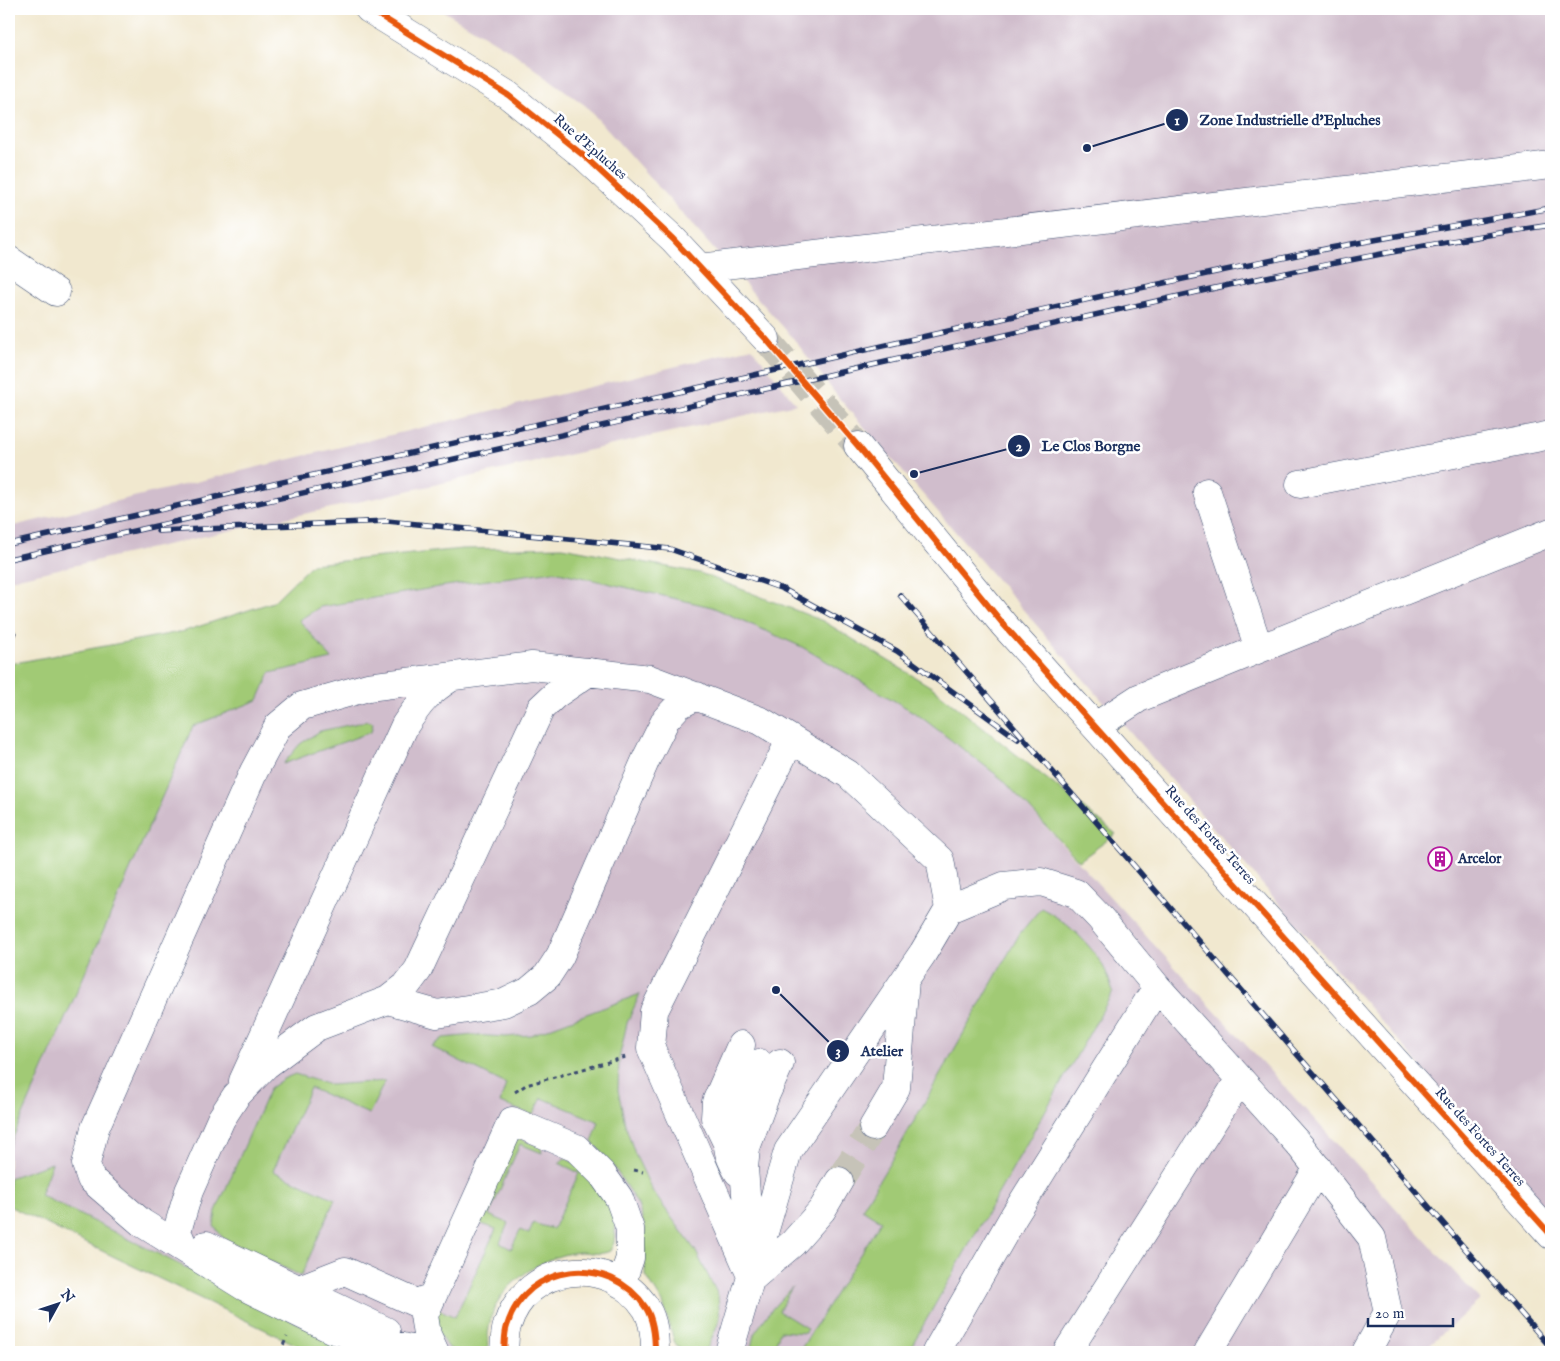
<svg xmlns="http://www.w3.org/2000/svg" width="1560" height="1361" font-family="'IM FELL English',serif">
<rect width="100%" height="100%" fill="#fff"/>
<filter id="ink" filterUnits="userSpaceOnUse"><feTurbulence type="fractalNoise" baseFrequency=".02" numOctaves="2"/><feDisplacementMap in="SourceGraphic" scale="10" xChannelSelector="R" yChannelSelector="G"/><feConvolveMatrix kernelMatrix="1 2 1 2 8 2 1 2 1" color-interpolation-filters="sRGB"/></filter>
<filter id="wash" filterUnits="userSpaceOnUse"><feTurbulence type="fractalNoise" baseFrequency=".0096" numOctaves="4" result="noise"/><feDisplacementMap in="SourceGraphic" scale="20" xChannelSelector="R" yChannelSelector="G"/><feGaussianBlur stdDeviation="1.12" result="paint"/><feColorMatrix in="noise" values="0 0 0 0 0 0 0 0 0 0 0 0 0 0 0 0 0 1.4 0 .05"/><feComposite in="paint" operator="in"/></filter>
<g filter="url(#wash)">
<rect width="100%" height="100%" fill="#f1e8cf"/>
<path fill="#d0bdcc" d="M440 9H1551V1216L838 397 793 338 586 106 511 51Z
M752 348 796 404 9 580V527Z
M554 571 712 607 802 647 917 714 1002 779 1480 1300 1421 1352H702L708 1347 662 1272 645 1229 607 1241 573 1234 474 1302 450 1352H383L301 1325 40 1195 52 1163 9 1178V1147L193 726 258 700 270 673 332 659 299 620 320 607 445 586Z"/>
<path fill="#a1ca75" stroke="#5e7c6a" d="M563 547 700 573 823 621 933 688 1116 834 1079 861 1002 779 917 714 802 647 712 607 554 571 445 586 320 607 299 620 332 659 270 673 258 700 193 726 9 1147V664L185 631 273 602 312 564 462 549Z
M368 721 373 723 371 732 283 764 300 744 320 731Z
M1041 908C1065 920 1089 942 1103 966 1108 974 1110 984 1113 992L908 1352H799L881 1221 862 1209 901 1144 1020 933Z
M640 994 627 1023 619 1059 618 1090 625 1124 635 1154 653 1192 695 1250 718 1295 720 1319 708 1347 702 1352H681L674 1341 663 1303 645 1274V1228L638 1205 614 1167 592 1142 599 1122 542 1098 533 1115 500 1103 506 1084 432 1047 443 1038 474 1035 505 1037 531 1035Z
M295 1074 330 1085 385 1081 369 1114 310 1088 273 1171 335 1199 301 1276 223 1238 214 1226 216 1211 270 1088 283 1079Z
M513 1136 541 1147 542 1153 520 1144 489 1215 508 1223 500 1243 511 1249 520 1230 529 1234 533 1223 553 1229 579 1173 559 1163 565 1158 582 1167 600 1189 616 1222 614 1243 610 1251C599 1256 591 1252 580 1252 549 1254 512 1277 497 1303 489 1318 487 1336 488 1352H456L449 1348 438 1333 436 1308 455 1317 496 1229 476 1222Z
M52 1163 40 1195 301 1325 383 1352H311L9 1206V1178Z
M792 1287 779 1311 808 1329 805 1333 780 1331 774 1349 778 1352H750L754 1334 771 1310Z"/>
</g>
<g filter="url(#ink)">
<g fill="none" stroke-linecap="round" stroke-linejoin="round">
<path stroke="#c6c3b8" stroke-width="28" stroke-dasharray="28 14" stroke-linecap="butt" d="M766 339 858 446
M839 1181 873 1127"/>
<g stroke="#3b4b6f" stroke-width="29">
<path id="minor" d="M369 9 508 95 584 156 673 239 766 339
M9 260 56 292
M700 268 1551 165
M858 446 1004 625 1551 1235
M1300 484 1551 435
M1207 492 1259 649
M1096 726 1139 698 1259 649 1551 532
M949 909 1004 886 1041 882 1076 893 1100 918 1157 987 1301 1147 1372 1238 1388 1312 1366 1352
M388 1000 437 1014 504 1003 529 991 547 976 560 956 647 757 666 719 679 705 697 696
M243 1081 405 725C421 701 428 692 452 677
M873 1127 896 1088 905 980
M728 1145 715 1118 716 1102 741 1045
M738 1172C733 1164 729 1156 728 1147 726 1127 751 1082 759 1063
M206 1245 386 1331
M184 1248 177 1231 189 1191 221 1119 236 1096 266 1065 317 1027 388 1000 406 986 418 970 541 708 555 695 589 672
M751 1259 744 1168 746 1148 766 1094 780 1063
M752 1278 651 1048 654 1011 791 739
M752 1278 793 1243 822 1210 839 1181
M299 1289 345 1271 416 1303 430 1298
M423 1352 333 1330 245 1287 142 1223 91 1179 86 1164 95 1128 254 771 278 726 302 706 368 687 532 666 650 679 761 721 848 774 940 860 949 909 923 953 788 1151 729 1352
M435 1352 427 1335 424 1315 512 1121 576 1148 602 1174 619 1198 630 1229V1258L621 1284
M504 1352C505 1344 504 1334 507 1326 526 1262 610 1253 646 1308 654 1321 655 1337 655 1352
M936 1352 1014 1216 1157 987
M1067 1352 1240 1079
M1208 1352 1318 1168"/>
</g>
<path stroke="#3b4b6f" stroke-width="3" stroke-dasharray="4 4" stroke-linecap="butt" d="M9 617 15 633 9 647
M515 1092 526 1085 626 1057
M634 1170 643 1172
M280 1352 287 1337"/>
<use href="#minor" stroke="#fff" stroke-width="28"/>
<g stroke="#1b2f5e" stroke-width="5.5">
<path id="rail" d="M158 531 387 521 670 549 783 589 897 651 1018 739
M9 544 1107 295 1330 248 1551 208
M9 559 1206 290C1321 265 1435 242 1551 225
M900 595 1551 1348"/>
</g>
<use href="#rail" stroke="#fff" stroke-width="4" stroke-dasharray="11" stroke-linecap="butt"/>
<g stroke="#fff" stroke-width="9">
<path id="cycleway" d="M369 9 508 95 584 156 673 239 766 339 858 446 1004 625 1551 1235
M504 1352C505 1344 504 1334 507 1326 526 1262 610 1253 646 1308 654 1321 655 1337 655 1352"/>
</g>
<use href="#cycleway" stroke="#e8590c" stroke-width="6"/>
</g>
</g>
<defs>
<g id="building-ring" transform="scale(1.25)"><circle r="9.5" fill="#fff" stroke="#b5179e" stroke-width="1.5"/><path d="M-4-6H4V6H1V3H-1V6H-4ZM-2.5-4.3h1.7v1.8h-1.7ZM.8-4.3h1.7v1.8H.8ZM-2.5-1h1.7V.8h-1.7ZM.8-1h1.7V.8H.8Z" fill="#b5179e"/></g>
</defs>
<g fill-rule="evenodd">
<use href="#building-ring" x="1440" y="859"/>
</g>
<g text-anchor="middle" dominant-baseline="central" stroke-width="5" stroke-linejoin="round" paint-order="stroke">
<g font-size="14" fill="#1b2f5e" stroke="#fff">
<text transform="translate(590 147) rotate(41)">Rue d'Epluches</text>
<text transform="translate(1210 835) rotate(48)">Rue des Fortes Terres</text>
<text transform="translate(1480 1137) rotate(48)">Rue des Fortes Terres</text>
</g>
<g font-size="14" font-weight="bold" fill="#1b2f5e" stroke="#fff" text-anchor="start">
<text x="1458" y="859">Arcelor</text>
</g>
</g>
<path fill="none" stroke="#1b2f5e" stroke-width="2" d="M1087 148L1177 120M914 474L1019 446M776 990L838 1051"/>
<g fill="#1b2f5e" stroke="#fff" stroke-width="2">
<circle cx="1087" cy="148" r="5"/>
<circle cx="914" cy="474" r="5"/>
<circle cx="776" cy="990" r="5"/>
<circle cx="1177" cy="120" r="12"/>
<circle cx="1019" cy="446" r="12"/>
<circle cx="838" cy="1051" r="12"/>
</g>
<g font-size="15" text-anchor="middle" font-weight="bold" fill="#fff">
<text x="1177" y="125">1</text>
<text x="1019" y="451">2</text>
<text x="838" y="1056">3</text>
</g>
<g font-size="15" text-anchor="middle" font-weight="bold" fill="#1b2f5e" stroke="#fff" stroke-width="5" stroke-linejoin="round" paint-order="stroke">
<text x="1290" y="125">Zone Industrielle d'Epluches</text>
<text x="1091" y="451">Le Clos Borgne</text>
<text x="882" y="1056">Atelier</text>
</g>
<rect width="1560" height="1361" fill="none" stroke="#fff" stroke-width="30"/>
<g transform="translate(58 1304) rotate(50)" stroke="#ffffff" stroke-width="4" paint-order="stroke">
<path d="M0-4L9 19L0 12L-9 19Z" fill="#1b2f5e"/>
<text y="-8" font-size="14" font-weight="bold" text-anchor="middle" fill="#1b2f5e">N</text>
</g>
<path d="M1368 1318v8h85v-8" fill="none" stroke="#1b2f5e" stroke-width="2.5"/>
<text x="1375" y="1318" font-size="15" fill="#1b2f5e" stroke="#ffffff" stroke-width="4" paint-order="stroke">20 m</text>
</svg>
